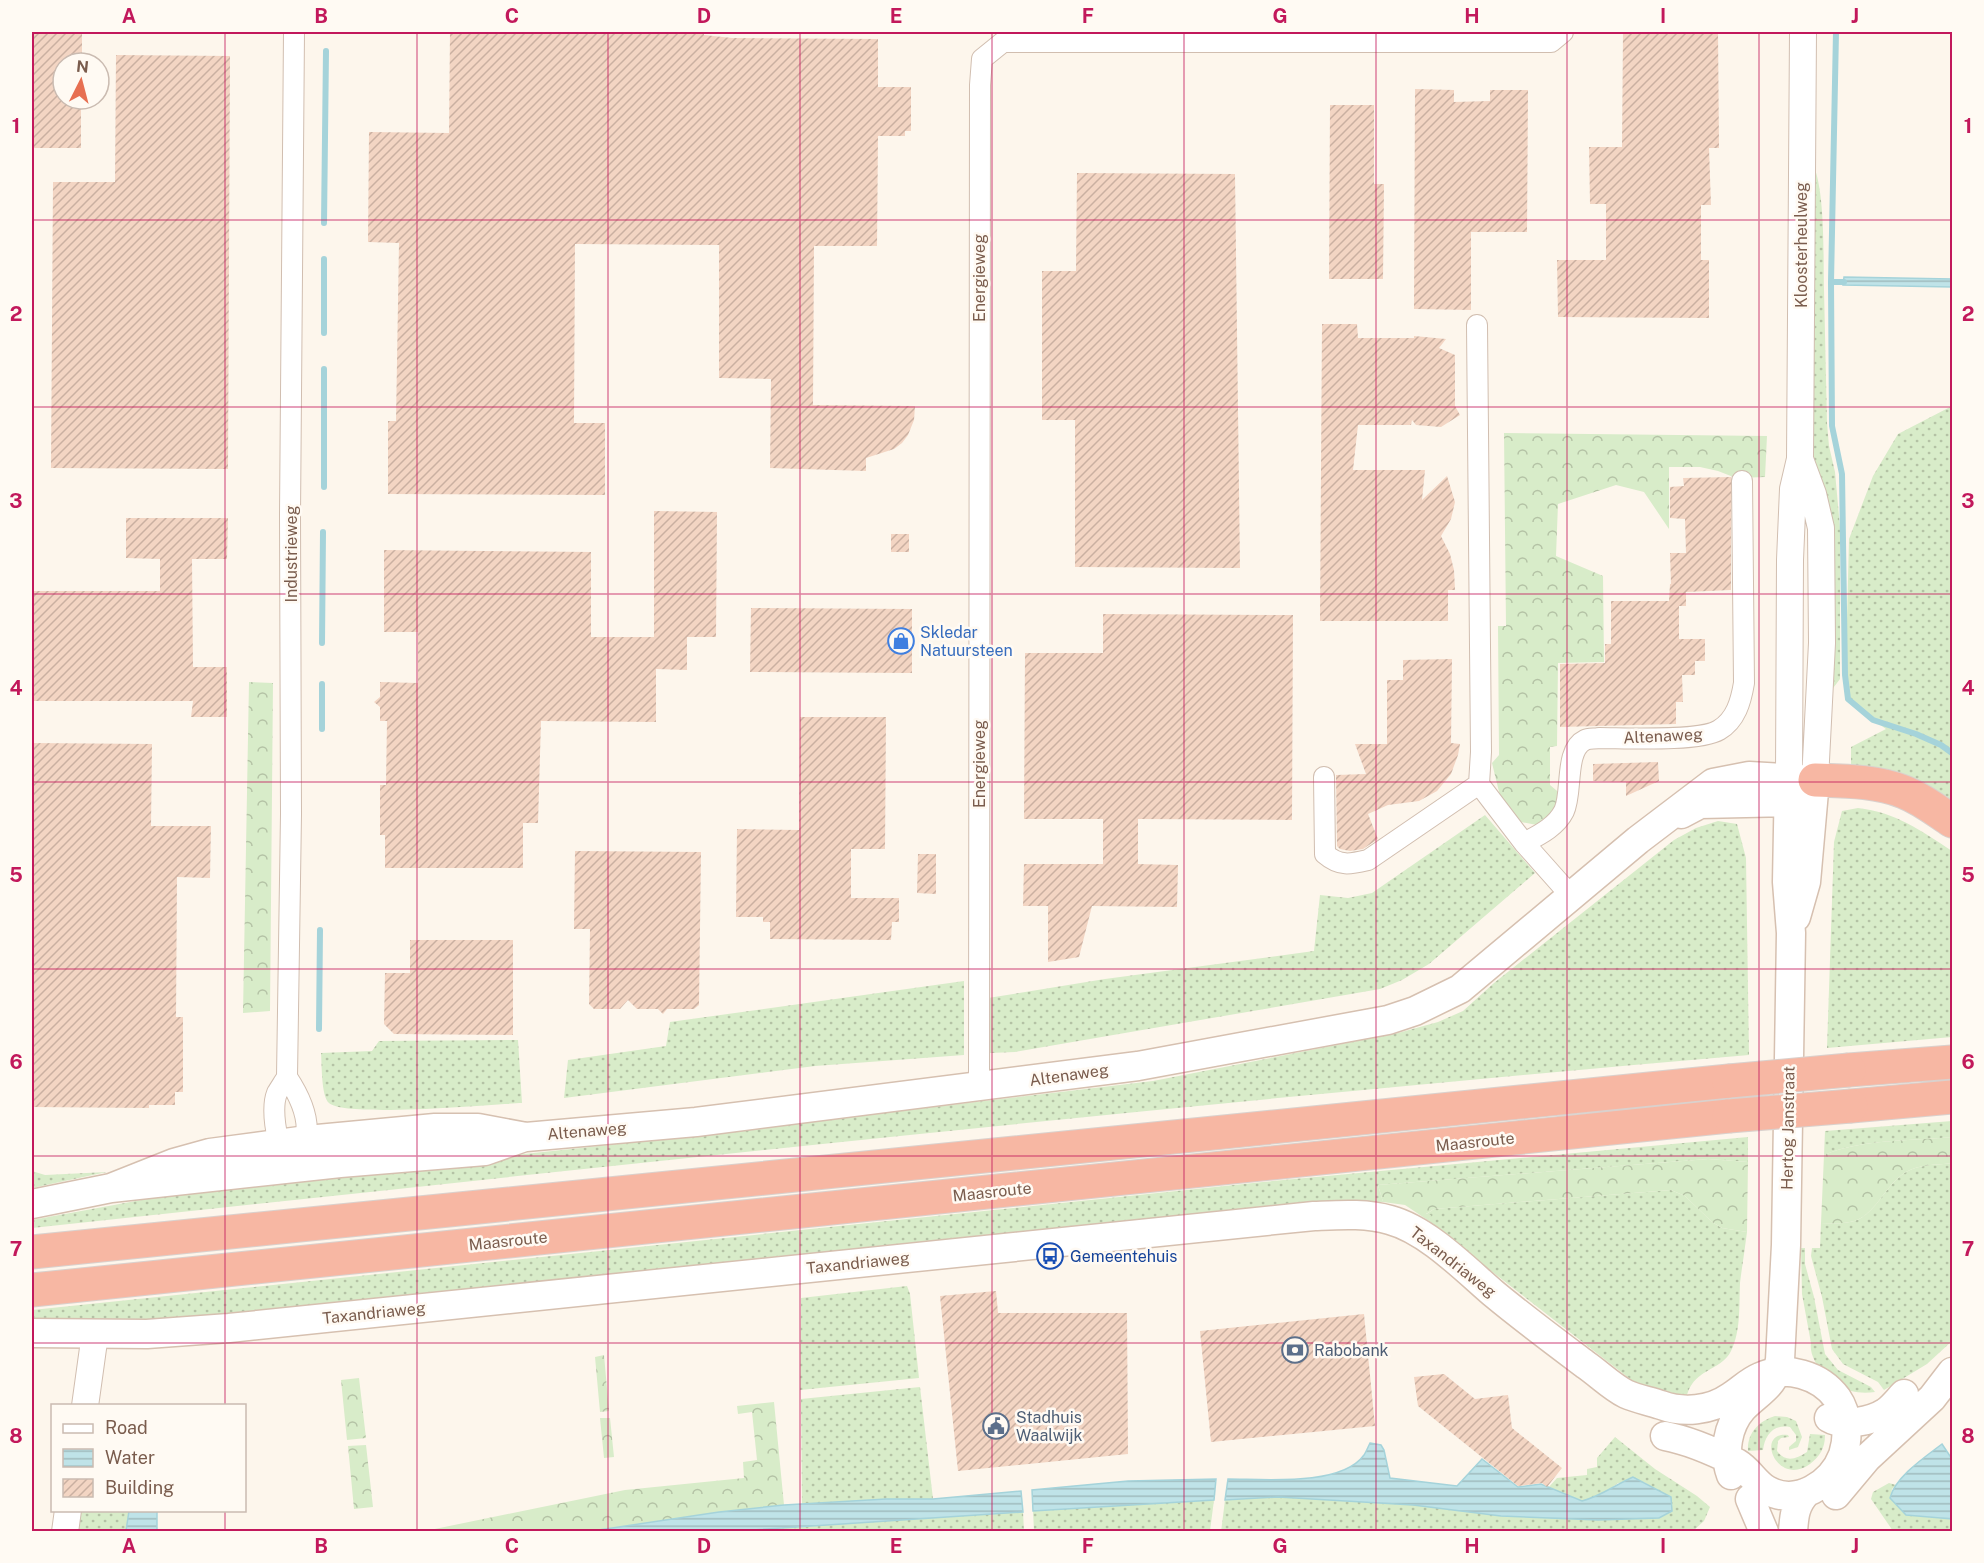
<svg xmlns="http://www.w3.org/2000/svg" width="1984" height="1563" font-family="'Public Sans',sans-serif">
<defs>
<pattern id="grass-dots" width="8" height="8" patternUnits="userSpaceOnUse" patternTransform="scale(1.5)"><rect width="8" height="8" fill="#d8ecc9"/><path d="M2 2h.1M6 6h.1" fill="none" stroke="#b4c2a5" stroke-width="1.8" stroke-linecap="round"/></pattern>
<pattern id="forest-crowns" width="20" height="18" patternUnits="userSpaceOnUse" patternTransform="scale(1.5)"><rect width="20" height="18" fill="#d8ecc9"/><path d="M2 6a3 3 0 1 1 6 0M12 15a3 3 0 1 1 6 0" fill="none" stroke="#b4c2a5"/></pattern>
<pattern id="water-rules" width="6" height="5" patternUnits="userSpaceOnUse" patternTransform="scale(1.5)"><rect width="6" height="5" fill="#bfe3e8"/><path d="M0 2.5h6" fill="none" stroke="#a0bbbe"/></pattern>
<pattern id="building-hatch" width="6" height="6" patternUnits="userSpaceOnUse" patternTransform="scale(1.5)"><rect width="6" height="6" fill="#f3d5c3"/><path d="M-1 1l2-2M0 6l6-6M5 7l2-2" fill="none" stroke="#cab0a1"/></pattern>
</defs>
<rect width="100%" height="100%" fill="#fdf6ec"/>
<path fill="url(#grass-dots)" d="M1810 158C1826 183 1823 257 1824 289 1825 334 1826 379 1827 423L1829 446 1835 472 1840 527V679L1827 696 1807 441Z
M1952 406V805L1851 769V747L1886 729 1845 700 1849 539 1873 476 1898 434Z
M1858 808C1895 812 1922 831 1952 851V1037L1827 1048 1834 842 1842 811Z
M1485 815 1535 873 1429 964 1402 980 1380 989 1015 1052 990 1053 988 1039V998L1105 979 1314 951 1320 895 1348 898 1372 893Z
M1718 821 1737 824 1746 858 1749 1055C1175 1104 604 1167 32 1228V1220L174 1194 228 1186 618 1144 1153 1081 1398 1033 1438 1022 1463 1011 1494 983 1674 840 1696 828Z
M964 981V1055L815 1066 564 1098 568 1060 666 1046 670 1022Z
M518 1040 522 1103C492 1104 346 1118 329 1103 321 1096 322 1064 321 1053L372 1051 379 1041Z
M1952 1121V1137C1912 1141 1861 1139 1824 1155L1825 1131Z
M1748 1137V1162L1708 1159 1378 1185 1383 1202 1332 1200 1274 1210 161 1324H32V1310L1263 1182Z
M1952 1163V1341L1927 1364 1884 1390 1878 1382 1843 1364 1832 1349 1822 1297 1811 1256 1812 1248H1820L1821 1223C1831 1223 1841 1224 1850 1222 1875 1218 1885 1184 1906 1172 1919 1164 1938 1165 1952 1163Z
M32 1171 45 1175 107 1172 32 1188Z
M1671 1190 1685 1196 1712 1222 1722 1228 1747 1232C1745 1249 1742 1266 1740 1283 1739 1305 1741 1331 1731 1351 1721 1372 1691 1368 1686 1400L1639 1386 1450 1239 1429 1221 1430 1215H1425L1434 1209Z
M1801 1248H1805V1264L1814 1297 1825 1354 1838 1370 1871 1387 1875 1392C1867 1393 1859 1393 1851 1391 1833 1386 1808 1363 1811 1343L1802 1294Z
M907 1286 910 1294 919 1378 800 1390 801 1298Z
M920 1387 933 1499H886L802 1504 801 1399Z
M1775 1416 1787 1417 1796 1421 1802 1437 1798 1447 1789 1450V1447L1796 1441V1435L1790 1427C1773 1424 1765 1435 1763 1450L1748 1451C1747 1433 1759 1421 1775 1416Z
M1810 1434 1825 1435C1825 1448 1820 1456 1810 1464 1777 1488 1754 1431 1788 1435L1789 1437 1781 1438 1778 1441 1777 1451C1786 1463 1796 1459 1807 1452Z
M1615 1437 1655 1469 1697 1496 1710 1507 1704 1521 1693 1531 1221 1532 1225 1500 1278 1497 1413 1505 1501 1516 1598 1520 1659 1518 1671 1497 1657 1491 1644 1482 1618 1483 1603 1494 1582 1501 1548 1488 1557 1478 1587 1475V1469L1597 1467V1458Z
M1889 1483 1896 1485 1892 1489 1890 1498 1906 1515 1952 1519V1531H1893L1871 1499 1873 1492Z
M1214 1500 1210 1531H1034L1033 1511Z
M79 1511H129L126 1531 75 1532Z
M1023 1512 1024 1531 722 1532 744 1529Z"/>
<path fill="url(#forest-crowns)" d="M1504 433 1767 436 1765 477 1736 478 1718 471 1700 467H1669V529L1644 492 1616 485 1558 504 1556 556 1603 576 1604 662 1558 663 1557 746 1550 747V785L1562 795 1548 820 1537 825 1521 822 1500 796 1492 763 1499 755 1498 626H1506Z
M249 682 273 683 270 1011 243 1013Z
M1952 1137V1163C1938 1165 1919 1164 1906 1172 1885 1184 1875 1218 1850 1222 1841 1224 1831 1223 1821 1223L1824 1155C1861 1139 1912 1141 1952 1137Z
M1708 1159 1748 1162 1747 1232 1722 1228 1712 1222 1685 1196 1671 1190 1434 1209 1426 1214 1431 1215 1429 1221 1405 1205 1383 1202 1378 1185Z
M604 1355 609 1411 600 1412 595 1357Z
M359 1378 366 1438 347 1440 341 1380Z
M774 1402 784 1505 719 1512 592 1531 420 1532 625 1490 744 1478 743 1462 757 1460 752 1412 738 1414 737 1406Z
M600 1418H610L614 1457 604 1458Z
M366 1445 373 1507 354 1509 348 1446Z"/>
<path fill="url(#water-rules)" stroke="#a5d3da" stroke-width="1.5" d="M1844 277 1952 279V287L1843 285Z
M1370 1443 1381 1445 1384 1450 1390 1478 1457 1486 1482 1459 1518 1487 1541 1484 1582 1501C1601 1496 1615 1485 1633 1477L1671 1497 1672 1511 1659 1518 1598 1520 1501 1516 1413 1505 1278 1497 1225 1500 1228 1479C1262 1479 1341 1487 1364 1455 1366 1452 1368 1447 1370 1443Z
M1942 1444 1952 1459V1519L1906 1515 1890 1498C1895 1477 1925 1457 1942 1444Z
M1216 1479 1214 1500 1033 1511 1032 1490 1128 1481Z
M1021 1491 1023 1512 722 1532 592 1531 719 1512 784 1505 886 1499H933Z
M129 1511H157V1531H126Z"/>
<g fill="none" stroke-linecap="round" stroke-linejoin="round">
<path stroke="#a5d3da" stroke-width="6" d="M1836 32 1831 282 1832 426 1842 474 1845 675 1848 699 1873 720 1916 734 1941 745 1952 753
M324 223 326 51
M1831 282H1844
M324 333V259
M324 487V369
M322 643 323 532
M322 729V684
M319 1029 320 930"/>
</g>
<path fill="url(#building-hatch)" d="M32 32H82V63H63V99H81V148H32Z
M450 32H704V35L732 38 878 39V87H911V131H905V136H878L877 246H814L813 405 915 406 914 420 908 435 902 443 894 449 866 458V471L770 468 771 379 719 378V245L575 244 574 423H605V495L388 494V421H396L399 243 368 242 369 132 449 133Z
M1623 32H1718L1719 148H1709L1711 205H1701V260H1709V318L1558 317 1557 260H1606V204H1590L1589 147H1622Z
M116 55 230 56 228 469 51 468 53 182H115Z
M1415 89 1454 90V102L1490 101V90H1528L1527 232H1471V310L1414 309Z
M1330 105H1374V184H1384L1383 279H1329Z
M1077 173 1235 174 1240 568 1075 567V420H1042V271H1076Z
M1322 324H1357L1358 338H1414V336L1446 339 1439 348 1455 355V406L1460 415 1441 427 1416 425 1412 420 1411 425H1358L1353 470H1425L1422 500 1447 476 1455 502 1451 519 1441 536 1450 554 1454 570 1455 590H1448V621H1320Z
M1731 477V590L1686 592V606H1679V639H1705V661H1695V675H1682L1683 702H1676V724L1560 727V664L1605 663V644H1611V601H1669L1670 584H1671L1670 553H1686L1685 519 1670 518V487L1684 486 1683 478Z
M654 511 717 512 716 637H687V670L656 669V722L541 721 538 823H523V868H385V835H380V785H386L387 721H380V707L374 702 380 697V682L418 683V632H384V550L591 552V637H654Z
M126 518H228L227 559H192L193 667H227V717H191L193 701H32V591H160V559L126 558Z
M891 534H909V552H891Z
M751 608 912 609V673L750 672Z
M1103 614 1293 615 1292 820 1138 819V864L1178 865 1177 907 1092 906 1079 957 1048 962V906H1023L1024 864H1103V819H1024L1025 653H1103Z
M1452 659 1451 743 1460 744 1458 755 1451 774 1437 791 1419 801 1388 805 1368 814 1378 839 1363 849 1350 851 1340 849 1337 846 1336 775 1366 774 1355 744H1387V680H1403V660Z
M800 717H886L885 849H851V898H899V922H892L891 940 770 939V922H763V917H736L737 829 799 830Z
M32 743 152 744 151 826H211L210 878 177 877 176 1017H183V1092H175V1105H149V1108L32 1107Z
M1658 762 1659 781 1626 796V782L1593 781V764Z
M575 851 701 852 699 1005 694 1009H667L663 1014 658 1009H637L628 1000 620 1009H594L589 1004 590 929H574Z
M918 854H936V894L917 893Z
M410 940H513V1035L394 1034 384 1024 385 973H410Z
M996 1291 998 1313H1127L1128 1454 958 1471 940 1296Z
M1364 1314 1375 1426 1211 1442 1200 1331Z
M1444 1374 1475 1399 1508 1395 1512 1428 1562 1468 1547 1487 1542 1483 1518 1486 1418 1406 1414 1377Z"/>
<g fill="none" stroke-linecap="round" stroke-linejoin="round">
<g stroke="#d1beb0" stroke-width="22">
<path id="minor" d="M1477 325 1481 752 1479 784 1524 843 1572 897
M1324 777 1325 854C1340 867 1351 864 1368 860L1479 784
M1524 843C1539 835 1556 827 1564 811 1573 792 1564 750 1585 740 1589 738 1595 739 1599 738 1625 738 1699 742 1719 730 1736 720 1741 701 1744 683L1742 481
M287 1077C301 1098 314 1126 302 1150
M979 1087 980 85 982 59 1003 42H1551L1563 32
M284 1155C276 1141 271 1108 277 1093 280 1088 284 1082 287 1077L291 814 290 515 294 32"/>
</g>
<g stroke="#d1beb0" stroke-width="28">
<path id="tertiary" d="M1800 459 1813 494 1821 528 1822 643 1815 780
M1789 777 1790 560 1793 489 1800 459 1803 32
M85 1406 95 1334
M65 1532 68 1510"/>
</g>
<g stroke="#d6c0b0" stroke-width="31">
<path id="secondary" d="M1681 814 1700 804 1788 802 1802 790
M1796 917 1806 882 1815 780
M111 1188 174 1163 210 1153 307 1140 435 1128H478L526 1137 696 1122 1138 1066 1388 1020 1415 1011 1460 989 1638 840 1713 783 1749 776 1815 780
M32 1204 111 1188 340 1163 485 1151 522 1138
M32 1333 147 1334 229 1328 1314 1216C1339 1215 1366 1213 1390 1220 1427 1230 1464 1268 1493 1293 1523 1318 1554 1341 1586 1365 1599 1374 1612 1387 1626 1394 1637 1399 1650 1401 1661 1405 1683 1413 1710 1411 1730 1397 1740 1391 1748 1382 1760 1377 1786 1365 1820 1375 1837 1398 1848 1414 1849 1436 1843 1455 1832 1484 1797 1507 1767 1490 1755 1483 1749 1470 1737 1463 1717 1453 1687 1440 1665 1436
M1829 1418C1844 1427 1872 1421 1886 1412 1893 1407 1898 1400 1904 1394
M1731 1475C1723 1453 1727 1426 1743 1408 1760 1391 1775 1386 1780 1360L1786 1245 1791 933 1787 882 1789 777
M1836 1495 1867 1458 1932 1398 1952 1372
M1750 1499 1764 1532
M1793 1532C1794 1516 1795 1504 1807 1492"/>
</g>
<g stroke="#dad1cd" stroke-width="35">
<path id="motorway" d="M1815 780C1844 781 1877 781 1904 792 1922 799 1937 811 1952 821
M1849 1070 1952 1062
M1851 1106 1952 1097
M32 1252 1729 1081
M32 1290 1729 1116"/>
</g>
<use href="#minor" stroke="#fff" stroke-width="20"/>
<use href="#tertiary" stroke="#fff" stroke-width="26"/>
<use href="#secondary" stroke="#fff" stroke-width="28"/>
<use href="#motorway" stroke="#f7b7a3" stroke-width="33"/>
<g stroke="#dad1cd" stroke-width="35" stroke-linecap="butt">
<path id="motorway-bridge" d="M1729 1081 1849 1070
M1729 1116 1851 1106"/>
</g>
<use href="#motorway-bridge" stroke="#f7b7a3" stroke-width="33"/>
</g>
<path fill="none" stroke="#c2185b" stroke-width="1.5" stroke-opacity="0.55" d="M225 32V1406M417 32V1532M608 32V1532M800 32V1532M992 32V1532M1184 32V1532M1376 32V1532M1567 32V1532M1759 32V1532M32 220H1952M32 407H1952M32 594H1952M32 782H1952M32 969H1952M32 1156H1952M32 1343H1952M225 1510V1532"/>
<defs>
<g id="shop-ring" transform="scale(1.35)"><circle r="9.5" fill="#fffaf3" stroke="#3f7fe0" stroke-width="1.5"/><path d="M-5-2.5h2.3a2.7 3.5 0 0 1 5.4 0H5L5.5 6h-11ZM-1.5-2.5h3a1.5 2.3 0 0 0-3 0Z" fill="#3f7fe0"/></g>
<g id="bus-ring" transform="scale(1.35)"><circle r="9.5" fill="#fffaf3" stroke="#1a4fb4" stroke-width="1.5"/><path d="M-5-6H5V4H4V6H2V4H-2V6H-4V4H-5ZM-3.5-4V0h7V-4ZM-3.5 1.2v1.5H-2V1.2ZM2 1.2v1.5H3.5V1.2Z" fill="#1a4fb4"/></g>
<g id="bank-ring" transform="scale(1.35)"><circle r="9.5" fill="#fffaf3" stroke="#5c6f8a" stroke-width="1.5"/><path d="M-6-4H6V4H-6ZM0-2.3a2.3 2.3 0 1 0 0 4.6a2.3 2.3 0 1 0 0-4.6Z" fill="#5c6f8a"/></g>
<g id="civic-ring" transform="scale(1.35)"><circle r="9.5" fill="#fffaf3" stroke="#5c6f8a" stroke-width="1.5"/><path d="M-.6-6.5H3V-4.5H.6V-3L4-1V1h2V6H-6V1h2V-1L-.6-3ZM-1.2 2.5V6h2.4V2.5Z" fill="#5c6f8a"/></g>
</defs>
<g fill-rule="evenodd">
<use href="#shop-ring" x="901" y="641"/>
<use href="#bus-ring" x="1050" y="1256"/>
<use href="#bank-ring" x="1295" y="1350"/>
<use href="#civic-ring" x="996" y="1426"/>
</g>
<g text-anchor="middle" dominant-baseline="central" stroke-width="5" stroke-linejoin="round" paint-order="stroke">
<g font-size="16" fill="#7a5c4d" stroke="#fffaf3">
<text transform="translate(1801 245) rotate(-90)">Kloosterheulweg</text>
<text transform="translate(979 278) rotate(-90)">Energieweg</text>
<text transform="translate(291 554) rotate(-90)">Industrieweg</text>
<text transform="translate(1663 736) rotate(-3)">Altenaweg</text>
<text transform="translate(979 764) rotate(-90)">Energieweg</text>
<text transform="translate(1069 1075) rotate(-8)">Altenaweg</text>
<text transform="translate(1788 1128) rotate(-89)">Hertog Janstraat</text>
<text transform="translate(587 1131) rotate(-5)">Altenaweg</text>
<text transform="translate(1475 1142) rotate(-6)">Maasroute</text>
<text transform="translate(992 1192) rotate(-6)">Maasroute</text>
<text transform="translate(508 1241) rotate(-6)">Maasroute</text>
<text transform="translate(1453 1262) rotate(38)">Taxandriaweg</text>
<text transform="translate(858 1263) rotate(-6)">Taxandriaweg</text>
<text transform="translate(374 1313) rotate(-6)">Taxandriaweg</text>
</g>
<g font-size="16" fill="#366cbe" stroke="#fffaf3" text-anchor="start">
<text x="920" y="632">Skledar<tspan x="920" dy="18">Natuursteen</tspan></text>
</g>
<g font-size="16" fill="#164399" stroke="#fffaf3" text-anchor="start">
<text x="1070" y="1256">Gemeentehuis</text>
</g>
<g font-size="16" fill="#4e5e75" stroke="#fffaf3" text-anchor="start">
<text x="1314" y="1350">Rabobank</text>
<text x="1016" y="1417">Stadhuis<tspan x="1016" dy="18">Waalwijk</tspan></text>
</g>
</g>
<rect width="1984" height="1563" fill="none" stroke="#fffaf3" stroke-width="66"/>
<rect x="51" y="1404" width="195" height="108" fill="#fffaf3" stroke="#cabbb1" stroke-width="1.5"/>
<rect x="63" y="1424" width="30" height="9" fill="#ffffff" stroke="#cabbb1" stroke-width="1.5"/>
<text x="105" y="1434" font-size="18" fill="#7a5c4d">Road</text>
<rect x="63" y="1449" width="30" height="18" fill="url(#water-rules)" stroke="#cabbb1" stroke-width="1.5"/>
<text x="105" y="1464" font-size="18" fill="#7a5c4d">Water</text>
<rect x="63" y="1479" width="30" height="18" fill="url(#building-hatch)" stroke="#cabbb1" stroke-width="1.5"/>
<text x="105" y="1494" font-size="18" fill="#7a5c4d">Building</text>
<g transform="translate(81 81) rotate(6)"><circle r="28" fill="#fffaf3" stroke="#cabbb1" stroke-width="1.5"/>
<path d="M0-4.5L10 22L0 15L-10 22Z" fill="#e76f51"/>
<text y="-9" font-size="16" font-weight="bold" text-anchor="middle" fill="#7a5c4d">N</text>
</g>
<rect x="33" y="33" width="1918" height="1497" fill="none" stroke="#c2185b" stroke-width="2"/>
<g font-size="20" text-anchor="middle" font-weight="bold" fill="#c2185b">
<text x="129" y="23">A</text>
<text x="321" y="23">B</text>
<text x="512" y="23">C</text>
<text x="704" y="23">D</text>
<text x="896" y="23">E</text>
<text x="1088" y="23">F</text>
<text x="1280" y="23">G</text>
<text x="1472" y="23">H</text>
<text x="1663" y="23">I</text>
<text x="1855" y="23">J</text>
<text x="16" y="133">1</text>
<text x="1968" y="133">1</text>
<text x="16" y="321">2</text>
<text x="1968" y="321">2</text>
<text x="16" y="508">3</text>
<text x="1968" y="508">3</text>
<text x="16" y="695">4</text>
<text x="1968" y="695">4</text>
<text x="16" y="882">5</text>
<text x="1968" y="882">5</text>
<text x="16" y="1069">6</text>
<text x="1968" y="1069">6</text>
<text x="16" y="1256">7</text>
<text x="1968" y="1256">7</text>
<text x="16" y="1443">8</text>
<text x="1968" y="1443">8</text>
<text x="129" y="1553">A</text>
<text x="321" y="1553">B</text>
<text x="512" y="1553">C</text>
<text x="704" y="1553">D</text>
<text x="896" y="1553">E</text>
<text x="1088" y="1553">F</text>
<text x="1280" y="1553">G</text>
<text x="1472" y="1553">H</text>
<text x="1663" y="1553">I</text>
<text x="1855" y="1553">J</text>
</g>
</svg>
